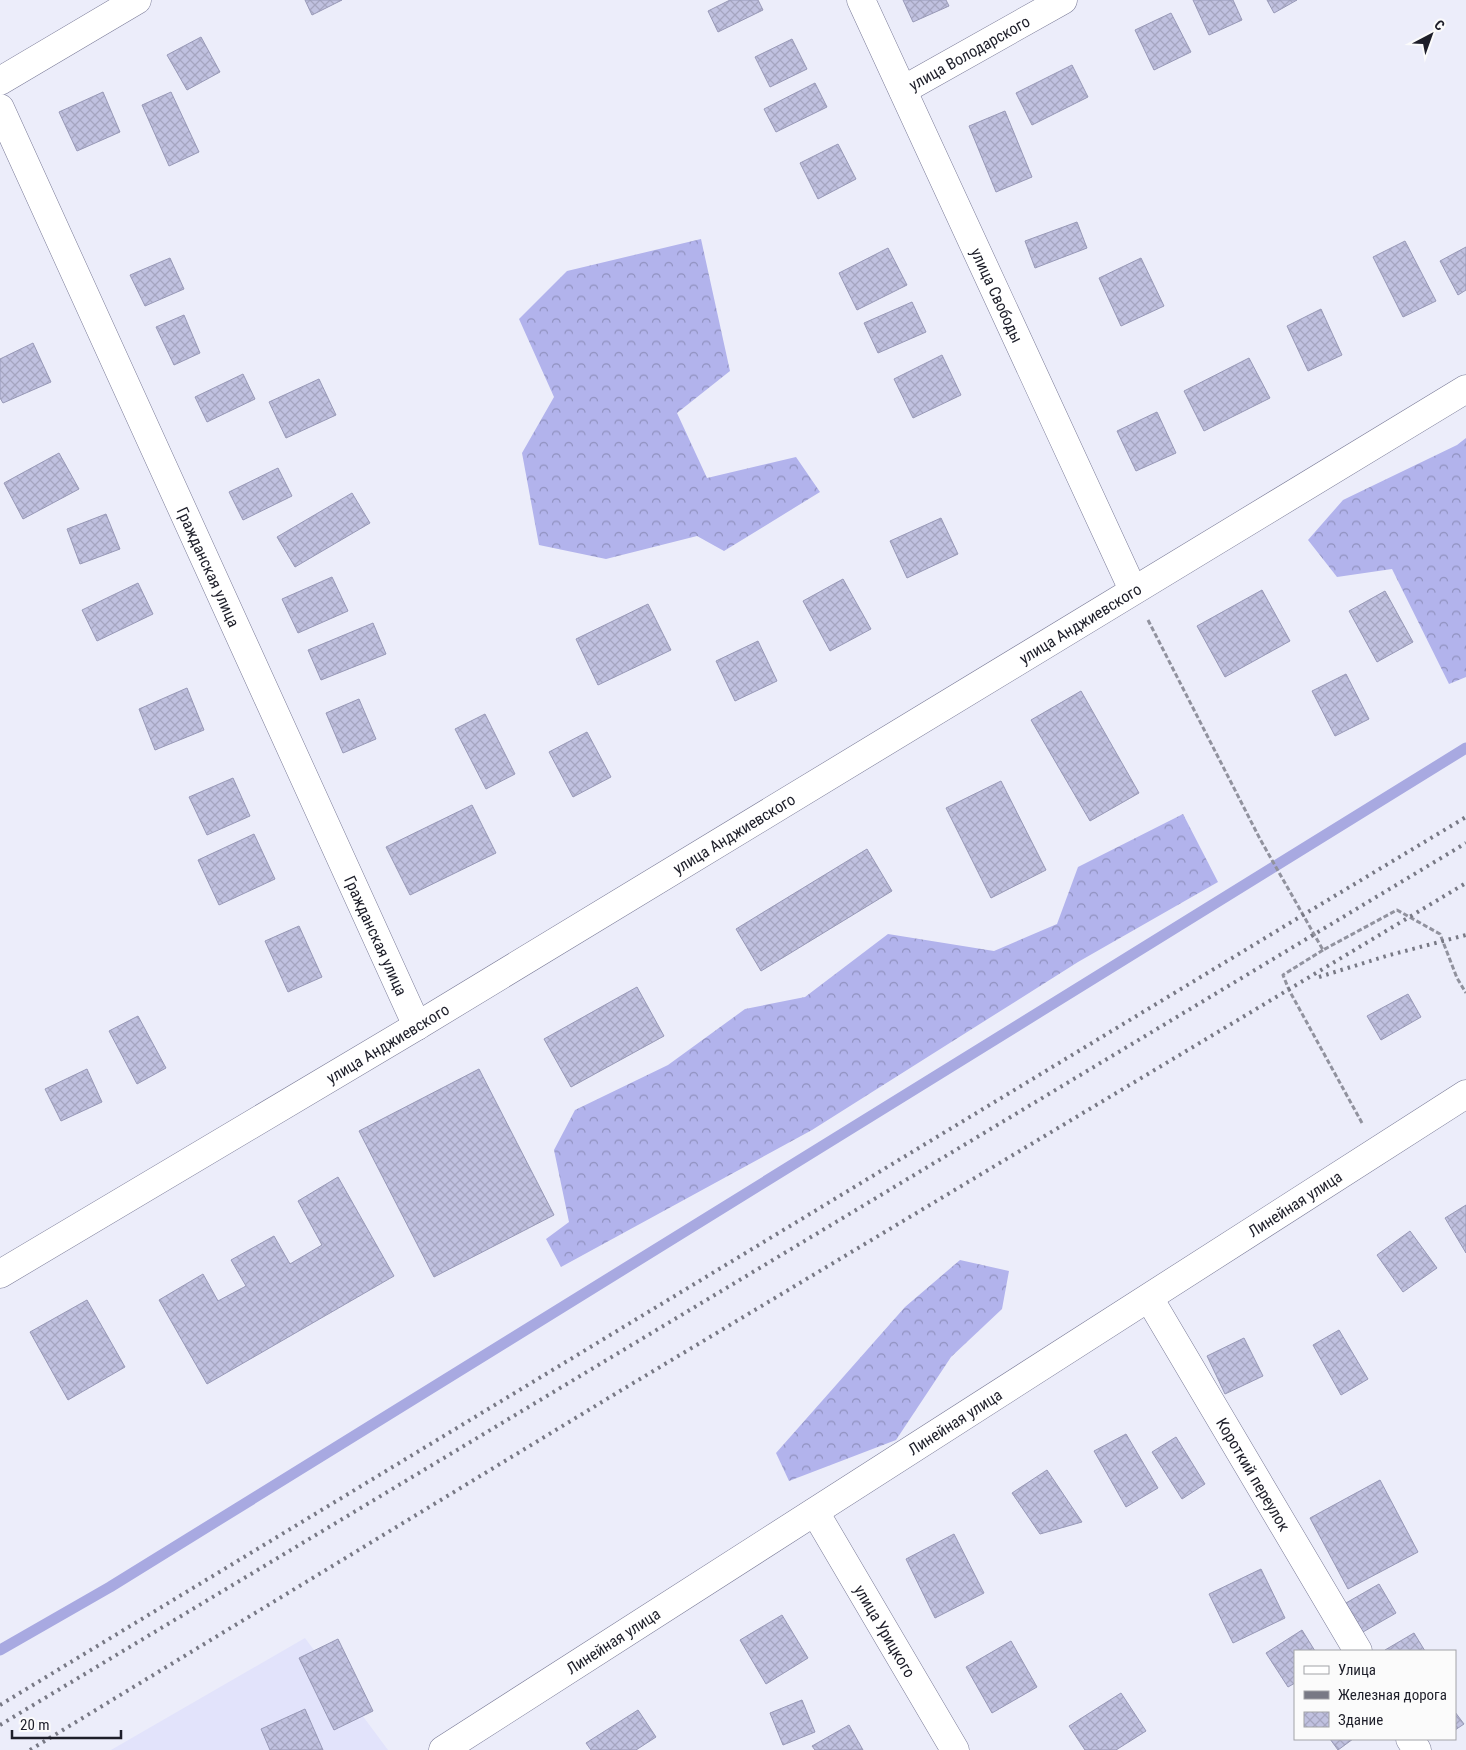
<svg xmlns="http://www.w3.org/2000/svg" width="1466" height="1750" font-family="'Roboto Condensed',sans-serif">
<defs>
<pattern id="forest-crowns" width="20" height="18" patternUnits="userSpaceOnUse" patternTransform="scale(1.25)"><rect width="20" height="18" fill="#b2b3ec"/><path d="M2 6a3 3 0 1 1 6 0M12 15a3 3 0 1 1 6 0" fill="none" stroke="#9091bf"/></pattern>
<pattern id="building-cross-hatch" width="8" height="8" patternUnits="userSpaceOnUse" patternTransform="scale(1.25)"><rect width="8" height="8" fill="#c0c1e0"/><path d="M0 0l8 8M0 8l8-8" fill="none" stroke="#a5a5c0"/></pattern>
</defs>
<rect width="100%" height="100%" fill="#ecedfa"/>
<path fill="#e2e3fb" d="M305 1638 388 1750H111Z"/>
<path fill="url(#forest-crowns)" d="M701 239 730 371 677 413 707 478 796 457 820 492 724 551 697 536 606 559 539 545 522 453 554 397 519 319 567 271Z
M1466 438V677L1449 684 1392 569 1337 577 1308 540 1343 500 1457 445Z
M1183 814 1218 882 1078 962 812 1130 561 1267 546 1239 569 1222 554 1150 575 1110 668 1065 745 1009 805 997 888 934 994 951 1057 924 1078 867Z
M960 1260 1009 1271 1002 1309 951 1357 896 1440 789 1481 776 1453 905 1307Z"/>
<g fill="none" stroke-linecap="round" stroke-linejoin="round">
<path stroke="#a8a9e1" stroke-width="11" d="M0 1650 110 1587 1466 748"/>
</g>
<path fill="url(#building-cross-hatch)" stroke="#9899b7" d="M305 0H342L312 15Z
M730 0H758L763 10 718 32 708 11Z
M903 0H946L949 6 913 22Z
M1193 0H1233L1242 20 1209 35Z
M1267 0H1297L1274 13Z
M1171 13 1191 52 1154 70 1135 30Z
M201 37 220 72 187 90 167 55Z
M792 39 807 69 770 87 755 57Z
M1072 65 1088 97 1032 125 1016 93Z
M815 83 827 107 776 132 764 109Z
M103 92 120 132 77 151 59 112Z
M171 92 199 152 169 166 142 105Z
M1005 111 1032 177 996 192 969 126Z
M838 144 856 179 818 199 800 163Z
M1077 222 1087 248 1035 268 1025 241Z
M1405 241 1436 301 1403 317 1373 257Z
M1466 247V290L1458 295 1440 261Z
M888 248 907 285 857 310 839 273Z
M170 258 184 289 145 306 130 275Z
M1141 258 1164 306 1121 326 1099 278Z
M912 302 926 332 878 353 864 323Z
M1321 309 1342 355 1308 371 1287 326Z
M184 315 200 353 174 365 156 327Z
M33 343 51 382 3 403 0 398V359Z
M942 355 961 395 913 418 894 379Z
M1249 358 1270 398 1204 431 1184 391Z
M243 374 255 399 207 422 195 397Z
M319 379 336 415 286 438 269 402Z
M1157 412 1176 453 1136 471 1117 431Z
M59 453 79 489 23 519 4 483Z
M278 468 292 496 243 520 229 492Z
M352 493 370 523 295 567 277 537Z
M106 514 120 549 80 564 67 529Z
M941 518 958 554 907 578 890 541Z
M332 577 348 611 298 633 282 599Z
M843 579 871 629 830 651 803 601Z
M138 583 153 614 97 641 82 610Z
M1262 590 1290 641 1225 677 1197 626Z
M1385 591 1413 642 1377 662 1349 611Z
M648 604 671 650 598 685 576 639Z
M373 623 386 654 321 680 308 650Z
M758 641 777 681 735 701 716 661Z
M1346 674 1369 719 1335 736 1312 691Z
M187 688 204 730 155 750 139 709Z
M1081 691 1139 793 1090 821 1031 720Z
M359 699 376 739 343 753 326 713Z
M485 714 515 774 486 789 455 729Z
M587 732 611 777 573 797 549 752Z
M233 778 250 816 207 835 189 797Z
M1001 781 1046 870 991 898 946 808Z
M472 805 496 853 410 895 386 847Z
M254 834 275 879 219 905 198 860Z
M867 849 892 891 761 971 736 929Z
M299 926 322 977 288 992 265 941Z
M637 987 664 1036 571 1087 544 1039Z
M1408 994 1421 1017 1381 1040 1367 1016Z
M138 1016 166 1068 137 1084 109 1031Z
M87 1069 102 1102 61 1121 45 1089Z
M479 1069 554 1215 434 1277 359 1131Z
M338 1177 394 1276 207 1384 159 1300 203 1274 218 1301 246 1286 231 1260 274 1236 290 1264 322 1245 298 1201Z
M1466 1205V1253L1445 1218Z
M1410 1231 1437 1268 1403 1292 1377 1255Z
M87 1300 125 1367 68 1400 30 1332Z
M1339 1330 1368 1379 1341 1395 1313 1345Z
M1244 1338 1263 1376 1225 1394 1207 1356Z
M1126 1434 1158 1488 1126 1507 1094 1451Z
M1176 1437 1205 1484 1182 1499 1152 1452Z
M1047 1470 1082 1522 1040 1534 1012 1493Z
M1380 1480 1418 1552 1348 1589 1310 1518Z
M954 1534 984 1593 935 1618 906 1559Z
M1261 1569 1285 1618 1233 1643 1209 1594Z
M1379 1584 1396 1613 1363 1632 1346 1603Z
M782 1615 808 1658 766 1684 740 1640Z
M1302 1630 1315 1651H1295V1683L1288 1687 1266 1653Z
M1414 1633 1425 1651H1386L1385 1650Z
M338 1639 373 1711 334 1730 299 1658Z
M1011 1641 1037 1687 992 1713 966 1667Z
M1121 1693 1146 1731 1116 1750H1085L1069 1726Z
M802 1700 815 1732 783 1745 770 1713Z
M305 1709 323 1750H270L261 1729Z
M638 1710 656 1737 636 1750H591L586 1743Z
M1455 1712 1464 1724 1455 1730Z
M849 1725 863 1750H815L812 1746Z
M1330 1739H1353L1338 1750Z"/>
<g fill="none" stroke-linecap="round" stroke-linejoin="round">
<g stroke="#797a97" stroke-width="29">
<g id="minor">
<path id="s1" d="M861 0 1133 590"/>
<path d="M0 81 137 0"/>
<path id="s2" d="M903 90 1063 0"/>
<path id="s3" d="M0 108 417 1026"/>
<path id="s4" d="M0 1274 417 1026 1466 389"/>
<path id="s5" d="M1149 1298 1358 1651"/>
<path id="s6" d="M815 1512 955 1750"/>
<path d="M1410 1739 1417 1750"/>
<path id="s7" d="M443 1750 1466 1094"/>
</g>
</g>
<path stroke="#91929e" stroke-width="3" stroke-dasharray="5 2.5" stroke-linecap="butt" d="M1148 620 1260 839 1323 950 1397 910 1440 934 1457 978 1466 993
M1323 950 1283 975 1289 990 1362 1123"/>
<use href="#minor" stroke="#fff" stroke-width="28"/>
<path stroke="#787985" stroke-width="4" stroke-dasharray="2.5 5" stroke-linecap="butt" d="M1319 977 1386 956 1466 935
M0 1705 1303 915 1466 817
M0 1725 1466 843
M30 1750 615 1394 1466 883"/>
</g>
<g text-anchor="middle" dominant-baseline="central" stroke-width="4.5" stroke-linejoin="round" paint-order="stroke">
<g font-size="16" fill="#1d1e29" stroke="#fbfbfb">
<text stroke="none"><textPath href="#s2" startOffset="76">улица Володарского</textPath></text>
<text stroke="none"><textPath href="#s1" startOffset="325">улица Свободы</textPath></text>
<text stroke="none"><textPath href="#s3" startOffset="504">Гражданская улица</textPath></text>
<text stroke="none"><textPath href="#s4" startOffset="1261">улица Анджиевского</textPath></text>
<text stroke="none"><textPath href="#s4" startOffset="856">улица Анджиевского</textPath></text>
<text stroke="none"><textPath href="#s3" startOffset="909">Гражданская улица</textPath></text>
<text stroke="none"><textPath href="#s4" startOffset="451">улица Анджиевского</textPath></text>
<text stroke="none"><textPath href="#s7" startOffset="1012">Линейная улица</textPath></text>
<text stroke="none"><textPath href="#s7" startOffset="608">Линейная улица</textPath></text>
<text stroke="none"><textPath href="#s5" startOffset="205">Короткий переулок</textPath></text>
<text stroke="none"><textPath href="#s6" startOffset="138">улица Урицкого</textPath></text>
<text stroke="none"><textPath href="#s7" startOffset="202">Линейная улица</textPath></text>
</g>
</g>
<rect x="1294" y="1650" width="162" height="90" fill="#fbfbfb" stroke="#a2a3a7"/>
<rect x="1304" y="1666" width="25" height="8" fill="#ffffff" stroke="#a2a3a7"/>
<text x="1338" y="1675" font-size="15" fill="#1d1e29">Улица</text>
<rect x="1304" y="1691" width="25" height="8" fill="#787985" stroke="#a2a3a7"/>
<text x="1338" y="1700" font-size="15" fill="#1d1e29">Железная дорога</text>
<rect x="1304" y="1712" width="25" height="15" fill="url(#building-cross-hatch)" stroke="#a2a3a7"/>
<text x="1338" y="1725" font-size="15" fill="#1d1e29">Здание</text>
<g transform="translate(1431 35) rotate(41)" stroke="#fbfbfb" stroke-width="4" paint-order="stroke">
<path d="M0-4L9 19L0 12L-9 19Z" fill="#1d1e29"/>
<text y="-8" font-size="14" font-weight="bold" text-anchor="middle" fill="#1d1e29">С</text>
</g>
<path d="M12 1730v8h109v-8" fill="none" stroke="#1d1e29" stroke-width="2.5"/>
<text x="20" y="1730" font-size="15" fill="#1d1e29" stroke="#fbfbfb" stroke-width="4" paint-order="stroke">20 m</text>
</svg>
